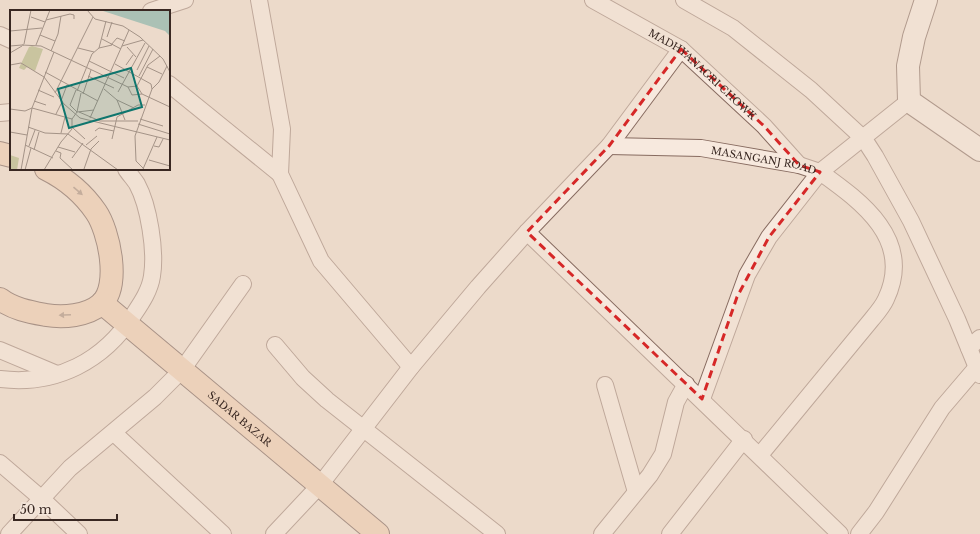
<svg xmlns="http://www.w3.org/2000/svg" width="980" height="534" font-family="'Libre Baskerville',serif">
<rect width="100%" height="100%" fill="#ecdacb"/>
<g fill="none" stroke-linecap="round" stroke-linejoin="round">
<g stroke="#876b60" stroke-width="18">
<g id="street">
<path d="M259 0 282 129 280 174 321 261 411 367"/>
<path id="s1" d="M593 0 681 49 764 126 799 165"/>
<path d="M684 0 733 28 811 90 864 139 875 156 911 221 957 319 980 375"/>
<path d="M151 11 185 0"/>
<path d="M0 35 11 40"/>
<path d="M169 84 280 174"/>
<path d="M0 113 11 112"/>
<path id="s2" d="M609 146 701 148 799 165 820 172 909 101"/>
<path d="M527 232 840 534"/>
<path d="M275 345 303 378 327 400 497 534"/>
<path d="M969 348 980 338"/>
<path d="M0 350 57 374"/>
<path d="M0 379C56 386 104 361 134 314 142 302 150 290 152 276 156 251 149 206 137 184 134 179 129 174 126 169"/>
<path d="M605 385 636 492"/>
<path d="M702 399 747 275 769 237 820 172C862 202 914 240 886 299 883 306 877 313 872 319L760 455"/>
<path d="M114 433 223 534"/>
<path d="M0 463 42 499 79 534"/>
<path d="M9 534 70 468 155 397 182 370 243 284"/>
<path d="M274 534 320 485 411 367 478 287 527 232 609 146 681 49"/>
<path d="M602 534 650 475 663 454 676 402 686 384"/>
<path d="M670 534 744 439"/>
<path d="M859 534 876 512 942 408 977 367"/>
</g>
</g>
<g stroke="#694d43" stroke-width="24">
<path id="secondary" d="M926 0 914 37 908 66 909 101 980 150"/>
</g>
<g stroke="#563b34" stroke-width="24">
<g id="primary">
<path d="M0 153 11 156"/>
<path d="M0 299C13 309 30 312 46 315 63 318 87 316 101 304 121 286 109 231 96 212 83 193 66 179 46 169"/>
<path id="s3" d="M102 303 378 534"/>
</g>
</g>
<use href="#street" stroke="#f7e9de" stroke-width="16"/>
<use href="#secondary" stroke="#f7e9de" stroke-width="22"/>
<use href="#primary" stroke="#ebc5a7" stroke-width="22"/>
</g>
<defs><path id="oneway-solid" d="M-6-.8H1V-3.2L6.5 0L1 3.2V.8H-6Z"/></defs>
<g fill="#927664">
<use href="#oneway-solid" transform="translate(78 191) rotate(41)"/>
<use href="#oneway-solid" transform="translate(65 315) rotate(177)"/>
</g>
<path d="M0 0H980V534H0ZM681 49 764 126 799 165 820 172 769 237 737 297 702 399 527 232 609 146Z" fill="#ecdacb" fill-opacity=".55" fill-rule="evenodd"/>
<path fill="none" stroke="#d62828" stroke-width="3" stroke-dasharray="8 5" stroke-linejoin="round" d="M681 49 764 126 799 165 820 172 769 237 737 297 702 399 527 232 609 146Z"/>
<g text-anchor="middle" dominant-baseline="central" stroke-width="3" stroke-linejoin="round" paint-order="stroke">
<g font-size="10" fill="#392822" stroke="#f4e6da">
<text stroke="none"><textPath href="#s1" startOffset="133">MADHYANAGRI CHOWK</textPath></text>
<text stroke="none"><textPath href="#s2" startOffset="156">MASANGANJ ROAD</textPath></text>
<text stroke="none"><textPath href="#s3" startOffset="180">SADAR BAZAR</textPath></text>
</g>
</g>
<g transform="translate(10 10)">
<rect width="160" height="160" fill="#ecdacb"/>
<path d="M22 36 33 39 25 61 17 57 14 60 9 58 19 37ZM0 145 9 148 7 160H0Z" fill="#c9c49f"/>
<path d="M90 0H160V26L155 21Z" fill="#abc1b5"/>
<path fill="none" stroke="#a49387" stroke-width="1" d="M77 0 85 9 113 16 130 27 153 49 160 62M21 7 35 12M36 10 60 4 64 5V9M0 21 32 18M30 25 45 31M97 27 102 12M92 29 111 39M14 34 21 0M14 35H12L31 36 118 77M26 35 40 0M101 35 107 28 115 31M0 36 12 35M112 36 133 30M117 37 126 47M68 38 84 42M89 38 102 35M41 41 48 24 51 6M0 43 12 36M79 51 114 68M105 54 141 74 142 79 125 126 126 151 135 160M0 55 11 53 34 67 54 94 70 108 160 130M116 55 123 45M137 57 152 64M127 60 139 36M35 62 88 91M78 66 104 78M129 66 143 39M127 76 138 55 150 46M118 77 127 76 132 84 160 97M118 77 122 85 132 84M94 79 107 90 115 110M142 79 149 72 157 56M28 80 44 87M66 80 60 95 67 102 71 83M67 81 82 44 89 38 96 11M108 82 135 33M45 83 83 7M73 84 81 60M107 90 124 98M24 91 36 95M51 91 57 75M0 99 15 101 22 98 62 109M69 102 90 111H128M46 104 52 92M80 108 119 20M130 109 153 116M128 114 160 124M18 117 35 123 58 124 108 160M63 118 75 129M85 121 89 118 104 121M0 122 17 125M51 123 55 107M102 129 107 107 128 95H135M15 135 43 148M76 135 87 126M19 136 25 120M144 136 149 137 153 129M48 137 65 142M24 140 29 122M46 141 51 143 50 148 63 160M62 148 73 133M139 150 160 156M74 159 81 139 89 131M133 159 147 127M11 160 22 98 44 42M15 160 21 138M34 160 51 132 62 119V109L67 102 84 100"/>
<path fill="#0f766e" fill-opacity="0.15" stroke="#0f766e" stroke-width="2" d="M121 58 132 97 59 118 48 79Z"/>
<rect width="160" height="160" fill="none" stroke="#392822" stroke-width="2"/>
</g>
<path d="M14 514v6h103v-6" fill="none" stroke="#392822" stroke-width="2"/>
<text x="20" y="514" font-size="12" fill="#392822" stroke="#f4e6da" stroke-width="3" paint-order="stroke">50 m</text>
</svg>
